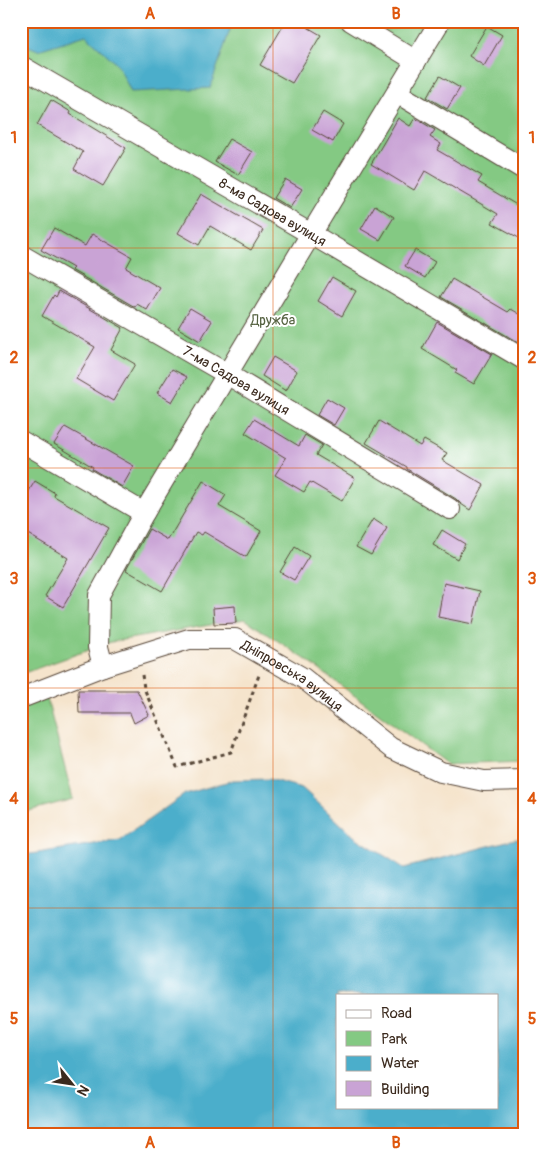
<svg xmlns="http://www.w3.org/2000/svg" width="546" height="1156" font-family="Pangolin,sans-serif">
<rect width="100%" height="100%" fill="#fff"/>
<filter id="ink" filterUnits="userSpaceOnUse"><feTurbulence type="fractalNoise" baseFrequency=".02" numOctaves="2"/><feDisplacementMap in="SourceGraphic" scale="10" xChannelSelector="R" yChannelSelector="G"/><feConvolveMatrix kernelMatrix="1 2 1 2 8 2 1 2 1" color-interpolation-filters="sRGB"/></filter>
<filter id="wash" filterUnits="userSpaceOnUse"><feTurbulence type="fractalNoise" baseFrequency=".0096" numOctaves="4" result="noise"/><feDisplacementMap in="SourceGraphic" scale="20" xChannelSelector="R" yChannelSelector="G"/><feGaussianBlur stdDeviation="1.12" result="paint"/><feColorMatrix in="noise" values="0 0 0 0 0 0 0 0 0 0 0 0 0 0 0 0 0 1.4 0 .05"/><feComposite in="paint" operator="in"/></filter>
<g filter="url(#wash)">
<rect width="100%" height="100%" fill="#f5e4cc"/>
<path fill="#84c983" stroke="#607a50" d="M21 21H525V761L447 764 305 659 245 619 111 642 21 674Z
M47 699 73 799 21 813V707Z"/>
<path fill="#4baecb" stroke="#436c74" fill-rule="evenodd" d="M21 21H229L232 24 210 88 131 92 118 65 86 35 38 50 21 43Z
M269 779 302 788 355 837 404 868 515 839H525V1135H21V857L24 855 120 840 185 794 233 780ZM337 995H497V1107H337Z"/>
<g id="blocks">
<path fill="#c9a3d5" d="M286 21H297L321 35 292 83 260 65Z
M487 26 502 35 484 66 469 56Z
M440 76 460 88 447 109 427 97Z
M51 100 71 112 70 114 126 148 103 186 74 169 83 152 37 125Z
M323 112 343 124 333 142 312 130Z
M398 118 410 126 415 118 435 130 430 137 441 144 437 150 482 176 478 182 525 210V228L519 238 492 223 498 214 425 171 414 190 371 164Z
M229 139 252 152 238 175 215 162Z
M285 179 302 189 290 208 273 198Z
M201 194 263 230 251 250 210 226 199 245 178 233Z
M375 205 394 217 380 240 361 229Z
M54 228 85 246 92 234 132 257 126 268 160 288 147 310 137 304 135 307 71 270 73 268 41 250Z
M415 250 435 262 425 278 405 266Z
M332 277 356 291 342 316 318 301Z
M452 279 508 312 511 309 525 317V334L519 343 441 297Z
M59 291 123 328 111 350 135 364 113 401 76 379 95 347 42 316 54 295 56 297Z
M190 308 212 321 200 341 178 328Z
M437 322 492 354 474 384 455 373 457 370 422 349Z
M273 357 297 371 286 391 262 376Z
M172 369 187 377 172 402 157 393Z
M327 398 344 408 334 425 317 415Z
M254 419 299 446 305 435 322 445 316 455 355 478 342 501 310 482 304 492 275 475 286 458 245 433Z
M379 421 420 446 424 440 447 453 442 460 484 485 470 510 461 504 456 499 407 469V467L366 443Z
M65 427 134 466 122 487 92 469 93 467 54 444Z
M35 481 55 493 54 496 109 528 63 607 45 596 68 558 21 530V504Z
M203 481 226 495 219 506 261 531 246 557 204 532 202 535 196 532 162 591 126 570 149 529 168 540Z
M373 519 387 528 371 555 356 547Z
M442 530 465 544 457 559 433 545Z
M295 547 309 556 294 580 280 572Z
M444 583 480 591 473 624 438 617Z
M235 606 236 623 214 624 213 608Z
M78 690H137L149 715 134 723 130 713H79Z"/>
</g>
</g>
<g filter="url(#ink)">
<use href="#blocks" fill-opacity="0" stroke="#574638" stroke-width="1"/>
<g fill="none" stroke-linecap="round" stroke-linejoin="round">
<g stroke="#574638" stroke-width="22">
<g id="minor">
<path d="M351 21 416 61"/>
<path id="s1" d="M21 66 311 234 525 360"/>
<path d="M397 93 525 170"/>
<path id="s2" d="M21 255 227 374 450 509"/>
<path d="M21 441 144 513"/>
<path d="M103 666 98 647 99 595 144 513 311 234 440 21"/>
<path id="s3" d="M21 698 103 666 189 639H235L303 678 391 748 441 772 484 781 525 780"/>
</g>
</g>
<path stroke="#574638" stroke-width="3" stroke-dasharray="4 4" stroke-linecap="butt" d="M142 675 144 688 177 767 231 752 259 675"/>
<use href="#minor" stroke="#fff" stroke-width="20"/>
</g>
</g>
<path fill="none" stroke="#df570d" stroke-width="1" stroke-opacity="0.55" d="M273 21V1135M21 248H525M21 468H525M21 688H525M21 908H525"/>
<g text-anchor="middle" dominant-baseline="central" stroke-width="4" stroke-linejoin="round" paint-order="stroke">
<g font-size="14" fill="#3b2a1e" stroke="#fff">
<text stroke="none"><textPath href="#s1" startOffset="291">8-ма Садова вулиця</textPath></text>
<text stroke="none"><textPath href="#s2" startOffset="249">7-ма Садова вулиця</textPath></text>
<text stroke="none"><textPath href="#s3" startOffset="292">Дніпровська вулиця</textPath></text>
</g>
<g font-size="14" fill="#556241" stroke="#fff">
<text x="273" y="320">Дружба</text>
</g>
</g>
<rect width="546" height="1156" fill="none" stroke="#fff" stroke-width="55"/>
<rect x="336" y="994" width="162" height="115" fill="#ffffff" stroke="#b1aaa5"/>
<rect x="346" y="1010" width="25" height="8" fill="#ffffff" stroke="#b1aaa5"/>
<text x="381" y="1018" font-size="15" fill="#3b2a1e">Road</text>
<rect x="346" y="1031" width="25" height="15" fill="#84c983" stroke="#b1aaa5"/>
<text x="381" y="1044" font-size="15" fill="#3b2a1e">Park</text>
<rect x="346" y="1056" width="25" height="15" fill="#4baecb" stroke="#b1aaa5"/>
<text x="381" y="1068" font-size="15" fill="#3b2a1e">Water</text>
<rect x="346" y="1081" width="25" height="15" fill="#c9a3d5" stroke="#b1aaa5"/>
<text x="381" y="1094" font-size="15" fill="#3b2a1e">Building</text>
<g transform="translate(72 1084) rotate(120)" stroke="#ffffff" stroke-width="4" paint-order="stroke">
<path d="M0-4L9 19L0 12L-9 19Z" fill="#3b2a1e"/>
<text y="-8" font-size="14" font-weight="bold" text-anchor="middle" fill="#3b2a1e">N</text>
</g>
<rect x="28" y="28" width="490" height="1100" fill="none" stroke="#df570d" stroke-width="2"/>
<g font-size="16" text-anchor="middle" font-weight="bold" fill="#df570d">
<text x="150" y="19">A</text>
<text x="396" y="19">B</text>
<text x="14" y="143">1</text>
<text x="532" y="143">1</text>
<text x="14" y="363">2</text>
<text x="532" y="363">2</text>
<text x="14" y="584">3</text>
<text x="532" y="584">3</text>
<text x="14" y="804">4</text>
<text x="532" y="804">4</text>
<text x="14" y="1024">5</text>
<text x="532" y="1024">5</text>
<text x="150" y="1148">A</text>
<text x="396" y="1148">B</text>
</g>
</svg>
